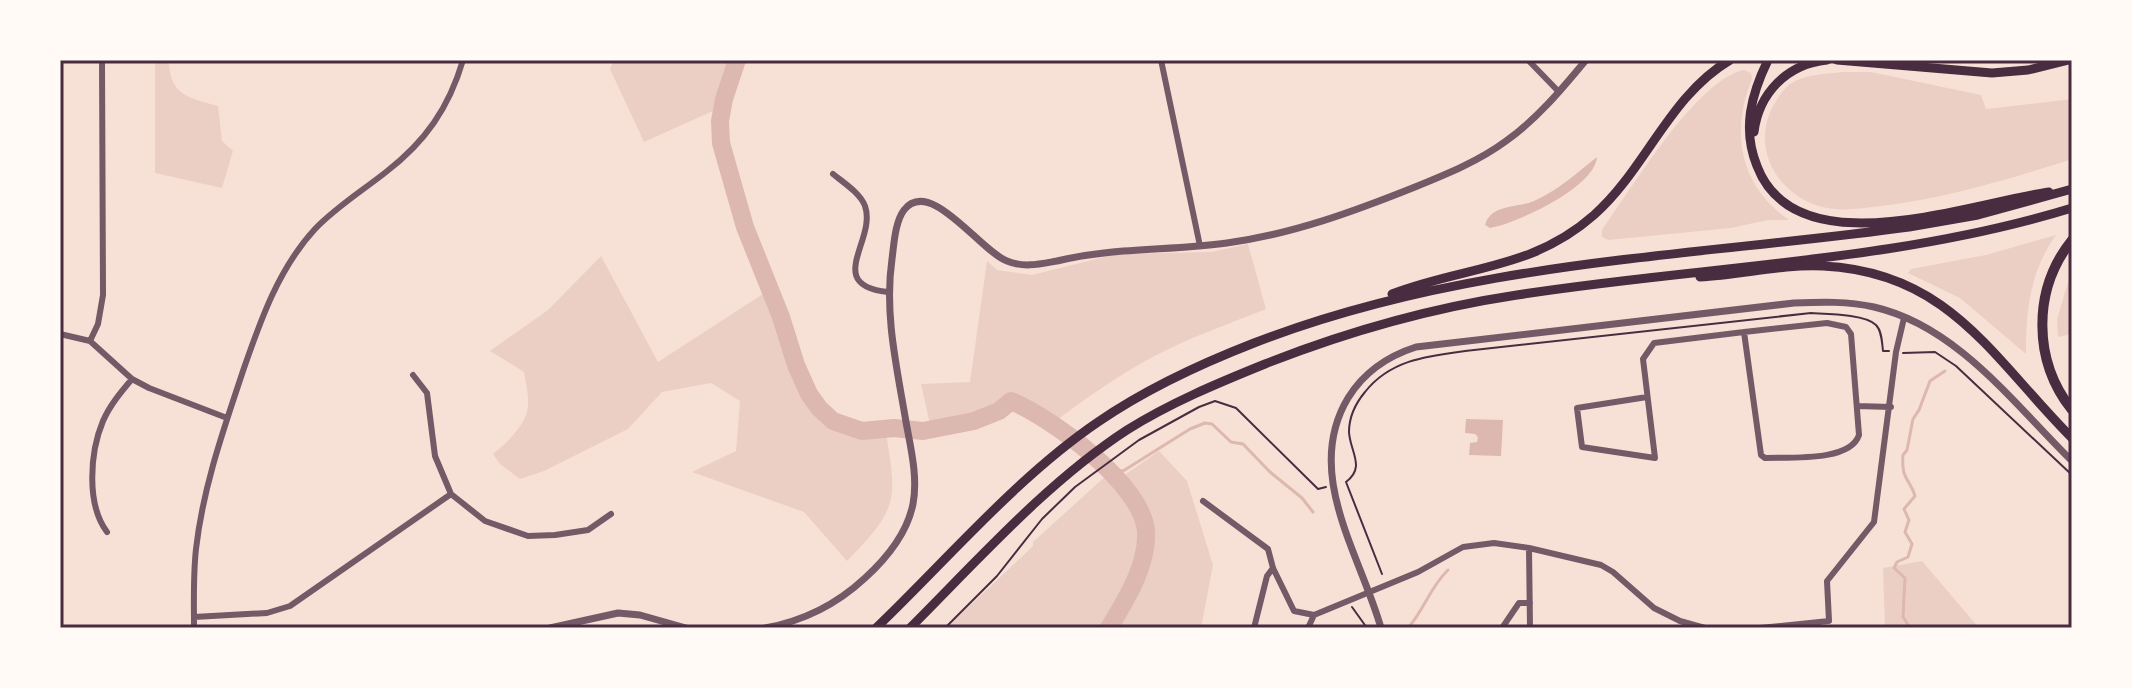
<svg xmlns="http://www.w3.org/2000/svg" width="2132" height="688" font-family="'Source Sans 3',sans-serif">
<rect width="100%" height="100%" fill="#f7e1d7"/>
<path fill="#ebcfc5" d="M155 60H169C169 95 189 98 218 106L222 141 233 151 222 188 155 173Z
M614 60H733L715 110 644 142 610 69Z
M1744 70 1751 73 1752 79C1730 133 1740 186 1789 220H1768L1731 228 1608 240 1602 237V230L1608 221C1636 182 1698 79 1744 70Z
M1843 72H1871L1981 95 1986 109 2072 99V159C2010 179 1947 198 1882 206 1863 208 1841 212 1822 207 1779 196 1751 150 1772 108 1777 100 1782 90 1790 84 1805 74 1826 74 1843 72Z
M2056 235C2030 272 2026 309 2026 354L1960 298 1908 273 1911 269 1986 255Z
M1248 244 1266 309C1226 325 1185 339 1147 360 1113 379 1081 402 1050 425L1027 402C988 424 977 430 931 429L921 384 970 382 987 261 997 270 1032 275 1116 254 1211 252Z
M601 256 658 362 766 292 790 365 807 401 830 425 885 427C897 500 900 507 847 561L804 512 692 472 736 451 740 401 711 383 662 392 628 429 544 471 520 479 500 464 493 454C505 445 523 427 527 412 530 400 526 384 524 372L490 351 548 310Z
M2072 269V334L2058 337 2057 319Z
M1159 451 1187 481 1213 565 1201 628H946L1033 546V542L1108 474 1116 481Z
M1922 561 1979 628H1885L1883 568Z"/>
<path fill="#dcb8b0" d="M1597 157C1595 187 1518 223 1490 228L1485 225C1491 204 1518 208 1534 201 1557 191 1578 172 1597 157Z
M1466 419 1503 420 1501 456 1469 455 1470 443 1477 442 1478 437 1475 434 1465 433Z"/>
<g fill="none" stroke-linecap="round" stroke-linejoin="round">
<path stroke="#dcb8b0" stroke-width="3" d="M1111 470 1123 471 1190 429 1205 423 1212 424 1231 442 1243 444 1270 472 1302 498 1313 512
M1408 628C1424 610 1430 587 1448 570
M1910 628 1903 617 1905 578 1894 568 1897 562 1908 557 1912 544 1905 532 1909 520 1904 509 1915 496C1910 478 1901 481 1903 455L1907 450 1913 419 1919 410 1930 381 1945 371"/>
<path stroke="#dcb8b0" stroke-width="18" d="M737 60 724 99 720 121 721 143 745 227 781 317 796 365 809 394 819 408 833 421 862 431 894 428 923 431 974 421 999 411 1011 401C1052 418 1142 484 1146 531 1148 565 1126 600 1109 628"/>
<path stroke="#4a2c40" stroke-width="2" d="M1903 353 1935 352 1956 366 2072 475
M1382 574 1346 482C1366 467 1350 452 1349 432 1349 417 1355 404 1365 392 1390 360 1427 356 1465 351L1811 313C1827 314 1865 314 1876 325 1882 331 1882 343 1883 351H1889
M1352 607 1367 628
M945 628 997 576 1042 519 1075 487 1139 440 1199 407 1215 401 1236 408 1318 489 1326 487"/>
<path stroke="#755966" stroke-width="6" d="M1161 60 1200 246
M1528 60 1559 92
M833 174C844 183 860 193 865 206 877 240 823 285 888 292
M1827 323 1846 327 1851 334 1859 435C1850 462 1790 457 1765 458L1761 455 1744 332Z
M60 334 90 341 132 379 149 388 227 418
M90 341 98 324 103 295 102 60
M413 375 427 393 435 456 451 494 485 521 528 536 555 535 588 530 611 514
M1647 397 1577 408 1582 447 1655 458 1643 359 1654 343 1744 332
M1857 406 1891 407
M1203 501 1268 549 1273 568 1294 611 1314 615
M107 532C86 504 90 452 103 421 110 405 121 392 132 379
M1529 548 1530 628
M194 617 267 613 290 606 451 494
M194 628C194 602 193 576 196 549 203 487 224 428 244 368 261 319 279 268 315 229 336 207 362 191 386 172 425 142 449 108 463 60
M1254 628 1267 576 1273 568
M1308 628 1314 615 1418 572 1463 547 1494 543 1529 548 1601 565 1613 572 1654 608 1680 621 1705 628
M1502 628 1519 603H1530
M1760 628 1829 621 1827 581 1874 522 1896 352 1904 318"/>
<path stroke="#755966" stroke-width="7" d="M550 628 618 613 640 615 686 628
M765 628C804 621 836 605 865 578 887 558 907 534 913 504 918 478 911 449 906 422 897 368 884 314 892 259 894 244 895 222 904 210 930 176 981 252 1007 261 1024 268 1040 264 1057 261 1114 247 1170 251 1227 243 1293 234 1355 211 1415 187 1447 174 1479 161 1506 141 1537 119 1562 89 1586 60
M1381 628C1360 554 1303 473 1348 398 1364 372 1388 356 1416 347L1794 303C1821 302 1848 301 1874 307 1957 326 2014 404 2072 461"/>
<path stroke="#4a2c40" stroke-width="9" d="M1768 60C1751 95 1742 129 1757 166 1796 269 1970 203 2049 192
M1837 60 1992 73 2028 70 2069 60
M1754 132C1759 93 1787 64 1827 60
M1700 277C1741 275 1782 264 1823 266 1950 272 1993 359 2072 438
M1392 294C1465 266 1532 270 1594 215 1646 169 1669 96 1730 60
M876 628C947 560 1017 477 1098 422 1146 389 1200 364 1254 343 1465 261 1688 257 1909 227L1978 215 2072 189
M910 628C977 561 1047 482 1127 430 1170 403 1218 383 1265 364 1346 332 1431 308 1517 295 1701 266 1893 263 2072 208"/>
<path stroke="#4a2c40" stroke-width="10" d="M2072 240C2032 290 2033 361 2072 410"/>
</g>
<rect width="2132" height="688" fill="none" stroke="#fffaf5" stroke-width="124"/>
<rect x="62" y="62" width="2008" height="564" fill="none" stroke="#4a2c40" stroke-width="3"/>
</svg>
